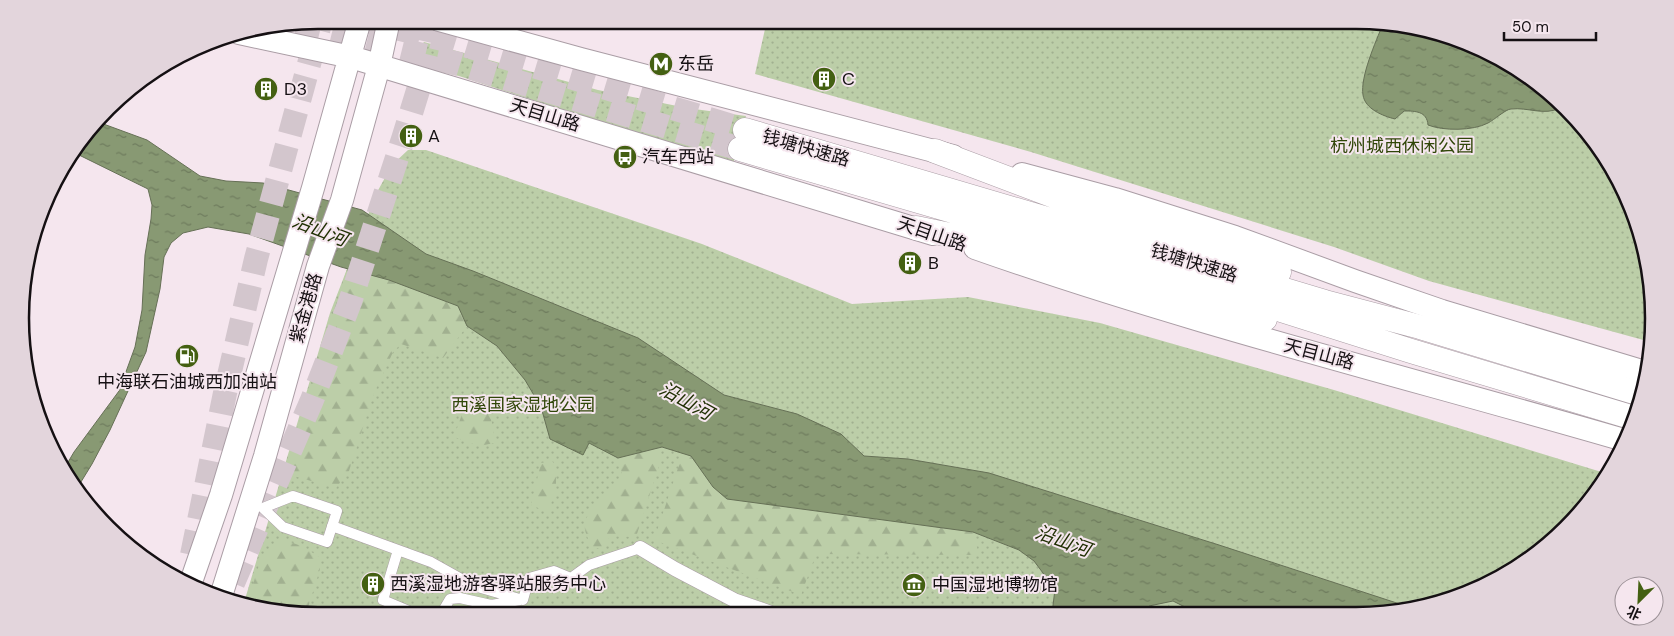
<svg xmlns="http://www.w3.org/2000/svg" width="1674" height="636" font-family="'DM Sans','Noto Sans SC',sans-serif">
<defs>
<pattern id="grass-dots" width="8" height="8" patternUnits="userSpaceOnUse" patternTransform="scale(1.25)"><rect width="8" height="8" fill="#bccea8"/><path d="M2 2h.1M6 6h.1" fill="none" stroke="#a1b090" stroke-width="1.8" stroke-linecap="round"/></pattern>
<pattern id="forest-firs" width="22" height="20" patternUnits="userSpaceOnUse" patternTransform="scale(1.25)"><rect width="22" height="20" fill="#bccea8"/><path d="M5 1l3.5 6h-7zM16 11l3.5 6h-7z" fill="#a1b090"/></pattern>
<pattern id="wetland-marsh" width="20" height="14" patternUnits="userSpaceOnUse" patternTransform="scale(1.25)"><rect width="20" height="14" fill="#bccea8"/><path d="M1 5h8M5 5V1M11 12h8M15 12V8" fill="none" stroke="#a1b090"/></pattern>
<pattern id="water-ripples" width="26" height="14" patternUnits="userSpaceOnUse" patternTransform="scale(1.25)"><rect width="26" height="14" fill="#889973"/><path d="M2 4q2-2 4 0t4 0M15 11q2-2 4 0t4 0" fill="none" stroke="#6e7b5d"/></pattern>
</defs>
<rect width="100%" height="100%" fill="#f5e6ee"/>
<path fill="url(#grass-dots)" d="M767 20H1356L1433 30 1538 82 1614 169 1651 279 1647 341 1429 281 1334 247 1031 152 755 74Z
M424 42 598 90 687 108 746 116 733 164 679 148 459 76 429 69 420 64C417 56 419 49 424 42Z
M408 150H426L702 244 852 304 968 297 1100 323 1334 390 1608 474 1604 483 1553 542 1488 585 1395 613 318 616 243 606 330 313 376 194 392 165Z"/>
<path fill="url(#forest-firs)" d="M347 269 389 280 458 306 467 326 443 358 401 344 393 352 384 372 374 393 349 471 336 488 283 473Z
M469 394C488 401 495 424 494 443L479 446 454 437Z
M662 446 659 466 636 537 610 536 604 547 593 549C590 542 583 531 585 523 587 509 613 488 623 478L618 458Z
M683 453 691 456 713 487 727 499 973 532 979 555 816 554 801 595 654 540Z
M552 461 556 466V489L548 512 531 505 541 463Z
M282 539 304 547 319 557 320 569 306 614 246 607 260 562 269 549Z"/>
<path fill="url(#wetland-marsh)" d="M1173 601 1199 614H1148L1149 606Z"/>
<path fill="url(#water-ripples)" stroke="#667056" d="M1383 24 1433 30 1512 69 1516 72H1518L1538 82 1560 108C1544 116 1528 107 1511 109 1506 109 1494 120 1488 123 1473 131 1443 131 1428 125 1427 111 1415 111 1404 111L1395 119C1383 116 1365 109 1363 95 1360 77 1376 41 1383 24Z
M98 122 147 140 200 176 226 181 263 183 362 210 426 254 473 271 638 338 724 395 797 414 841 434 864 456 908 459 989 473 1219 545 1412 608 1395 613 1199 614 1173 601 1149 606 1148 614H1052L1055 589 1034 561 1019 550 973 532 727 499 713 487 691 456 662 447 618 458 589 443 583 455 550 439 541 407 525 380 497 346 467 326 458 306 389 280 341 267 249 234 208 227 183 233 171 243 164 257 160 289 146 352 110 430 92 464 76 490 70 483 64 469 74 452 119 391 135 347 142 310 145 255 151 219 152 205 148 189 79 155H72Z"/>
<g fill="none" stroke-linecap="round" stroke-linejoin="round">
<path stroke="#d3c6cd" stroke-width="24" stroke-dasharray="24 12" stroke-linecap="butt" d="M362 20 451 41 745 130
M297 24 459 64 740 149
M192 555 225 393 256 259 321 20
M233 583 312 400 350 302 404 136 423 74 436 20"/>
<g stroke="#aa9da5" stroke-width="11">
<path id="pedestrian" d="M293 496 337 511 327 542 283 527 263 508Z
M332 526 431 562 474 586 523 600 529 578 554 571 571 578 589 565 640 548
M398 550 383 600 421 616
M440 616 450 599 460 598 491 605 520 600"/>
</g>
<g stroke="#aa9da5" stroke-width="15">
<path id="minor" d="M640 548 675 569 734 600 777 615"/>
</g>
<g stroke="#aa9da5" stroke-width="24">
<path id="primary" d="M439 20 581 59 953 156
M239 33 351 57 933 234
M1022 174 1115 199 1235 237 1355 281 1442 311 1645 372
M975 248C1188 323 1407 377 1624 440
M191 582 221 495 313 188 360 20
M221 596 265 456 318 266 342 200 379 66 389 20"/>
</g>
<g stroke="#aa9da5" stroke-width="25">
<path id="trunk" d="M745 130 1081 229 1325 302 1420 327 1644 395
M740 149 1076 247 1275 308 1411 351 1634 418
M935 151 1094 211 1279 272
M916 228 1003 246 1121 276 1205 306 1265 319"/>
</g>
<use href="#pedestrian" stroke="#fff" stroke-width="10"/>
<use href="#minor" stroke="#fff" stroke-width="14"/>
<use href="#primary" stroke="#fff" stroke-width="22"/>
<use href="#trunk" stroke="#fff" stroke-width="24"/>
</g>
<defs>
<g id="metro-disc" transform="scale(1.25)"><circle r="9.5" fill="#446012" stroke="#f5e6ee"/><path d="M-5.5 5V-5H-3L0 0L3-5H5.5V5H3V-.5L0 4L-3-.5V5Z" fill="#fff"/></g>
<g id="building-disc" transform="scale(1.25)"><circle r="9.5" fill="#446012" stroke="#f5e6ee"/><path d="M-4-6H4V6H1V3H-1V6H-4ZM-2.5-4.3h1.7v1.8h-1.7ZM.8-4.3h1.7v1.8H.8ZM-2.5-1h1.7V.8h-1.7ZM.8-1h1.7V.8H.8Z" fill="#fff"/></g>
<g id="bus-disc" transform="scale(1.25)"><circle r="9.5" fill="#446012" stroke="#f5e6ee"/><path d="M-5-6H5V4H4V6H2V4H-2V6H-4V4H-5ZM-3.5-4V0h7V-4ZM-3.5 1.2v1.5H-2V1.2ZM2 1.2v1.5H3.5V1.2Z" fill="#fff"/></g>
<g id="fuel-disc" transform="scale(1.25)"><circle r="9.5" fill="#446012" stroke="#f5e6ee"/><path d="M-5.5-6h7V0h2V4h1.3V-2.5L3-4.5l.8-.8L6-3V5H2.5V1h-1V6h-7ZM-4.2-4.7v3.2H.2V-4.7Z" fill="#fff"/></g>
<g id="museum-disc" transform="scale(1.25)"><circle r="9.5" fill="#446012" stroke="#f5e6ee"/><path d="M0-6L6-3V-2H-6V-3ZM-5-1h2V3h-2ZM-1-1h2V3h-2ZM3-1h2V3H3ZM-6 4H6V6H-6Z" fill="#fff"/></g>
</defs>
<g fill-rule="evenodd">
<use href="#metro-disc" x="661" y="64"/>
<use href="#building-disc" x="824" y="79"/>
<use href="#building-disc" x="266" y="89"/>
<use href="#building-disc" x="411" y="136"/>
<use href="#bus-disc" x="625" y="157"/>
<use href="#building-disc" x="910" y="263"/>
<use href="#fuel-disc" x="187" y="356"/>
<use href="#building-disc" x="373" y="584"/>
<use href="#museum-disc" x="914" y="585"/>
</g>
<g text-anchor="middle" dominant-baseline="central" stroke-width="4" stroke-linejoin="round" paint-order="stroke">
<g font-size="18" fill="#151013" stroke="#f5e6ee" text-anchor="start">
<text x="678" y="64">东岳</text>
<text x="842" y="79">C</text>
<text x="284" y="89">D3</text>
<text x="428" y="136">A</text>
<text x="642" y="157">汽车西站</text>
<text x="928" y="263">B</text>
<text x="187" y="382" text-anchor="middle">中海联石油城西加油站</text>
<text x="390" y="584">西溪湿地游客驿站服务中心</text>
<text x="932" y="585">中国湿地博物馆</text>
</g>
<g font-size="18" fill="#151013" stroke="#f5e6ee">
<text transform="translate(545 115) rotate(17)">天目山路</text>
<text transform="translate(806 148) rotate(16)">钱塘快速路</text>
<text transform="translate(932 234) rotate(19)">天目山路</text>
<text transform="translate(1194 263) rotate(17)">钱塘快速路</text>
<text transform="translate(306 308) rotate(-74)">紫金港路</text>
<text transform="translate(1319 354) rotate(15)">天目山路</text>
</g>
<g font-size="18" fill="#304608" stroke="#f5e6ee">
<text x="1402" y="146">杭州城西休闲公园</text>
<text x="523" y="405">西溪国家湿地公园</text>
</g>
<g font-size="19" font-style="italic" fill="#203003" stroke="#f5e6ee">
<text transform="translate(320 230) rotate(21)">沿山河</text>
<text transform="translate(686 401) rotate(29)">沿山河</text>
<text transform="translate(1063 541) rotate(20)">沿山河</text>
</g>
</g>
<path d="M0 0H1674V636H0ZM318 29H1356A289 289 0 0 1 1645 318V318A289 289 0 0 1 1356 607H318A289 289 0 0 1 29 318V318A289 289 0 0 1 318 29Z" fill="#e3d5dc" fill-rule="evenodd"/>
<path fill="none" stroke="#151013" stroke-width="2.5" d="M318 29H1356A289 289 0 0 1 1645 318V318A289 289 0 0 1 1356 607H318A289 289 0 0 1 29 318V318A289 289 0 0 1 318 29Z"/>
<g transform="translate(1639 601) rotate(204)"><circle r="24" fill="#f5e6ee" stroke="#9b9096"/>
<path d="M0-4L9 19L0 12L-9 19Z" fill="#446012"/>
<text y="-8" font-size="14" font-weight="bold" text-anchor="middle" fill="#151013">北</text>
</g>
<path d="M1504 32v8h92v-8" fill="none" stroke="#151013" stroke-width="2.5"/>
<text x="1512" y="32" font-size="15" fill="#151013" stroke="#f5e6ee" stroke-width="4" paint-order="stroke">50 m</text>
</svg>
